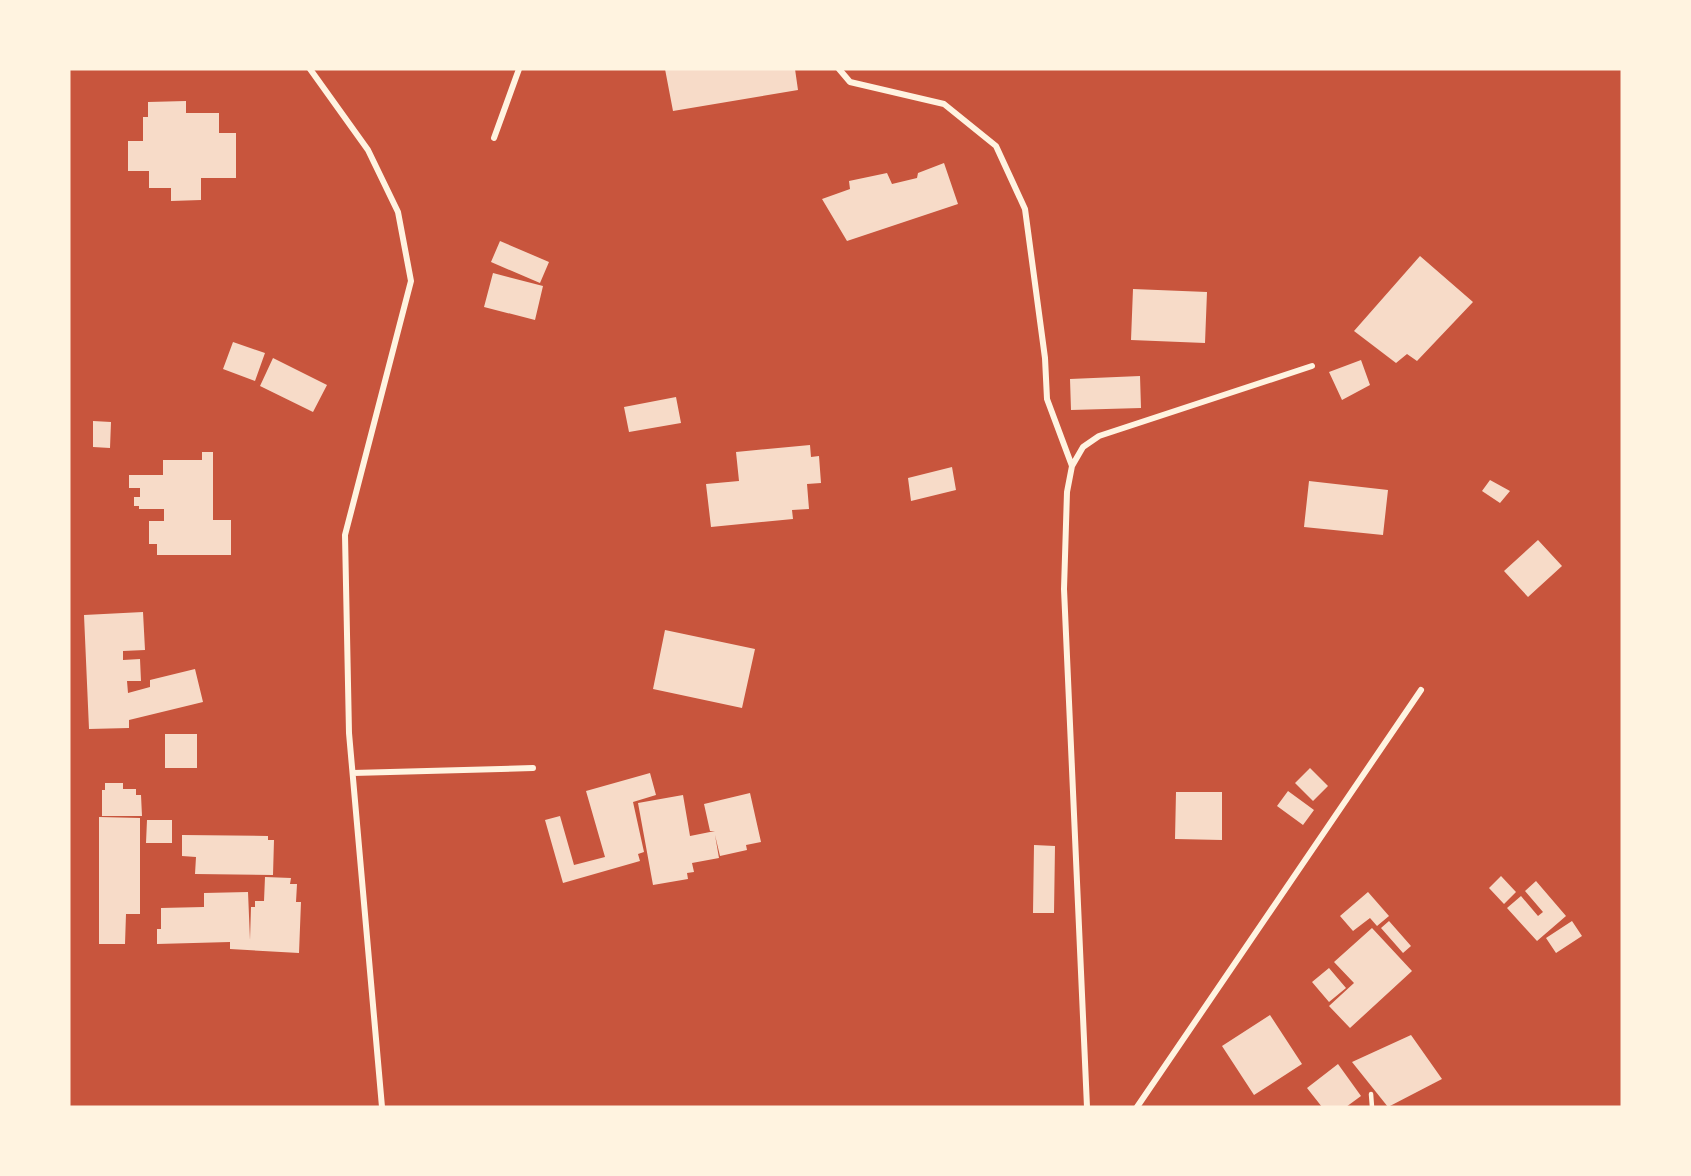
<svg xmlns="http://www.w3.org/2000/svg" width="1691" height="1176" font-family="Signika,sans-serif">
<rect width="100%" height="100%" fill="#c8553d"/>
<path fill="#f7dbc8" d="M665 69H795L798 90 673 111Z
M186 101V113H219V133H236V178H201V200L171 201V188H149V171H128V141H143V117H148V102Z
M944 163 958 204 847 241 822 199 850 189 849 181 887 173 892 184 917 178 918 173Z
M500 241 549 262 540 283 491 262Z
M1420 256 1473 302 1417 361 1407 354 1396 363 1354 331Z
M493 273 543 286 535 320 484 307Z
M1133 289 1207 292 1205 343 1131 340Z
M233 342 265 353 255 381 223 369Z
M273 358 327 385 313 412 260 386Z
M1361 360 1370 385 1342 400 1329 372Z
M1140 376 1141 408 1071 410 1070 379Z
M676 397 681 423 629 432 624 407Z
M93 421 111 422 110 448 93 447Z
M810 445 811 457 819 456 821 483 807 484 809 509 792 510 793 519 711 527 706 484 739 481 736 452Z
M202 452H213V520H231V555H157V544H149V521H164V509H139V506H134V497H140V488H129V475H163V460H202Z
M952 467 956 490 911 501 908 478Z
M1490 480 1510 491 1500 503 1482 491Z
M1309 481 1388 490 1383 535 1304 527Z
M1538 540 1562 566 1528 597 1504 571Z
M143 612 145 650 123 651V660L140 659 141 681H127L128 693 150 687V680L195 669 203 702 129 720V728L89 729 84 615Z
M665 630 755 649 742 708 653 689Z
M165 734H197V768H165Z
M1310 768 1328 786 1313 801 1295 783Z
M650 773 656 795 633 802 644 852 638 854 640 861 563 883 545 820 560 816 574 865 605 857 586 791Z
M105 783H123V789H136V795H141L142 816H102V790H105Z
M1288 791 1314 810 1303 825 1277 806Z
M1176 792H1222V840L1175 839Z
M750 793 761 842 746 845 747 850 720 856 715 835 719 858 692 863 694 872 687 873 688 879 653 885 638 803 683 795 690 836 715 831H710L704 804Z
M99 817 140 818V914H126L125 944H99Z
M147 820H172V843H146Z
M182 835 268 836V840H274L273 875 195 874 196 857 182 856Z
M1034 845 1055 846 1054 913H1033Z
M1501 876 1516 892 1504 904 1489 888Z
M265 877 291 878 290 884H297L296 902H301L299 953 230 949V942L157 944V929H161V908L204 907V893L248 892 250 940 251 907H255V901H264Z
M1536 881 1566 916 1537 941 1507 908 1521 896 1538 916 1543 912 1525 891Z
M1368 892 1389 916 1377 926 1370 918 1353 931 1340 916Z
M1389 921 1411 946 1403 953 1381 928Z
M1572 921 1582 936 1556 953 1546 938Z
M1372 928 1412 971 1350 1028 1329 1006 1354 983 1334 962Z
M1329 968 1346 988 1329 1002 1312 982Z
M1270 1015 1302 1064 1254 1095 1222 1046Z
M1411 1035 1442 1079 1388 1107 1352 1062Z
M1338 1064 1361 1096 1346 1107H1322L1307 1088Z"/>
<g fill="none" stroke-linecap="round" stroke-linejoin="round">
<path stroke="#fff3e0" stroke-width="4.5" d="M1371 1094 1372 1107"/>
<path stroke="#fff3e0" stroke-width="6" d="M310 69 368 150 398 212 411 281 345 535 349 733 382 1107
M839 69 850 82 944 104 996 146 1025 209 1045 358 1047 399 1072 466
M494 138 519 69
M353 773 533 768
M1087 1107 1064 589 1067 492 1072 466 1083 447 1099 436 1312 366
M1137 1107 1421 690"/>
</g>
<rect width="1691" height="1176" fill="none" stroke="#fff3e0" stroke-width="141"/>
</svg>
